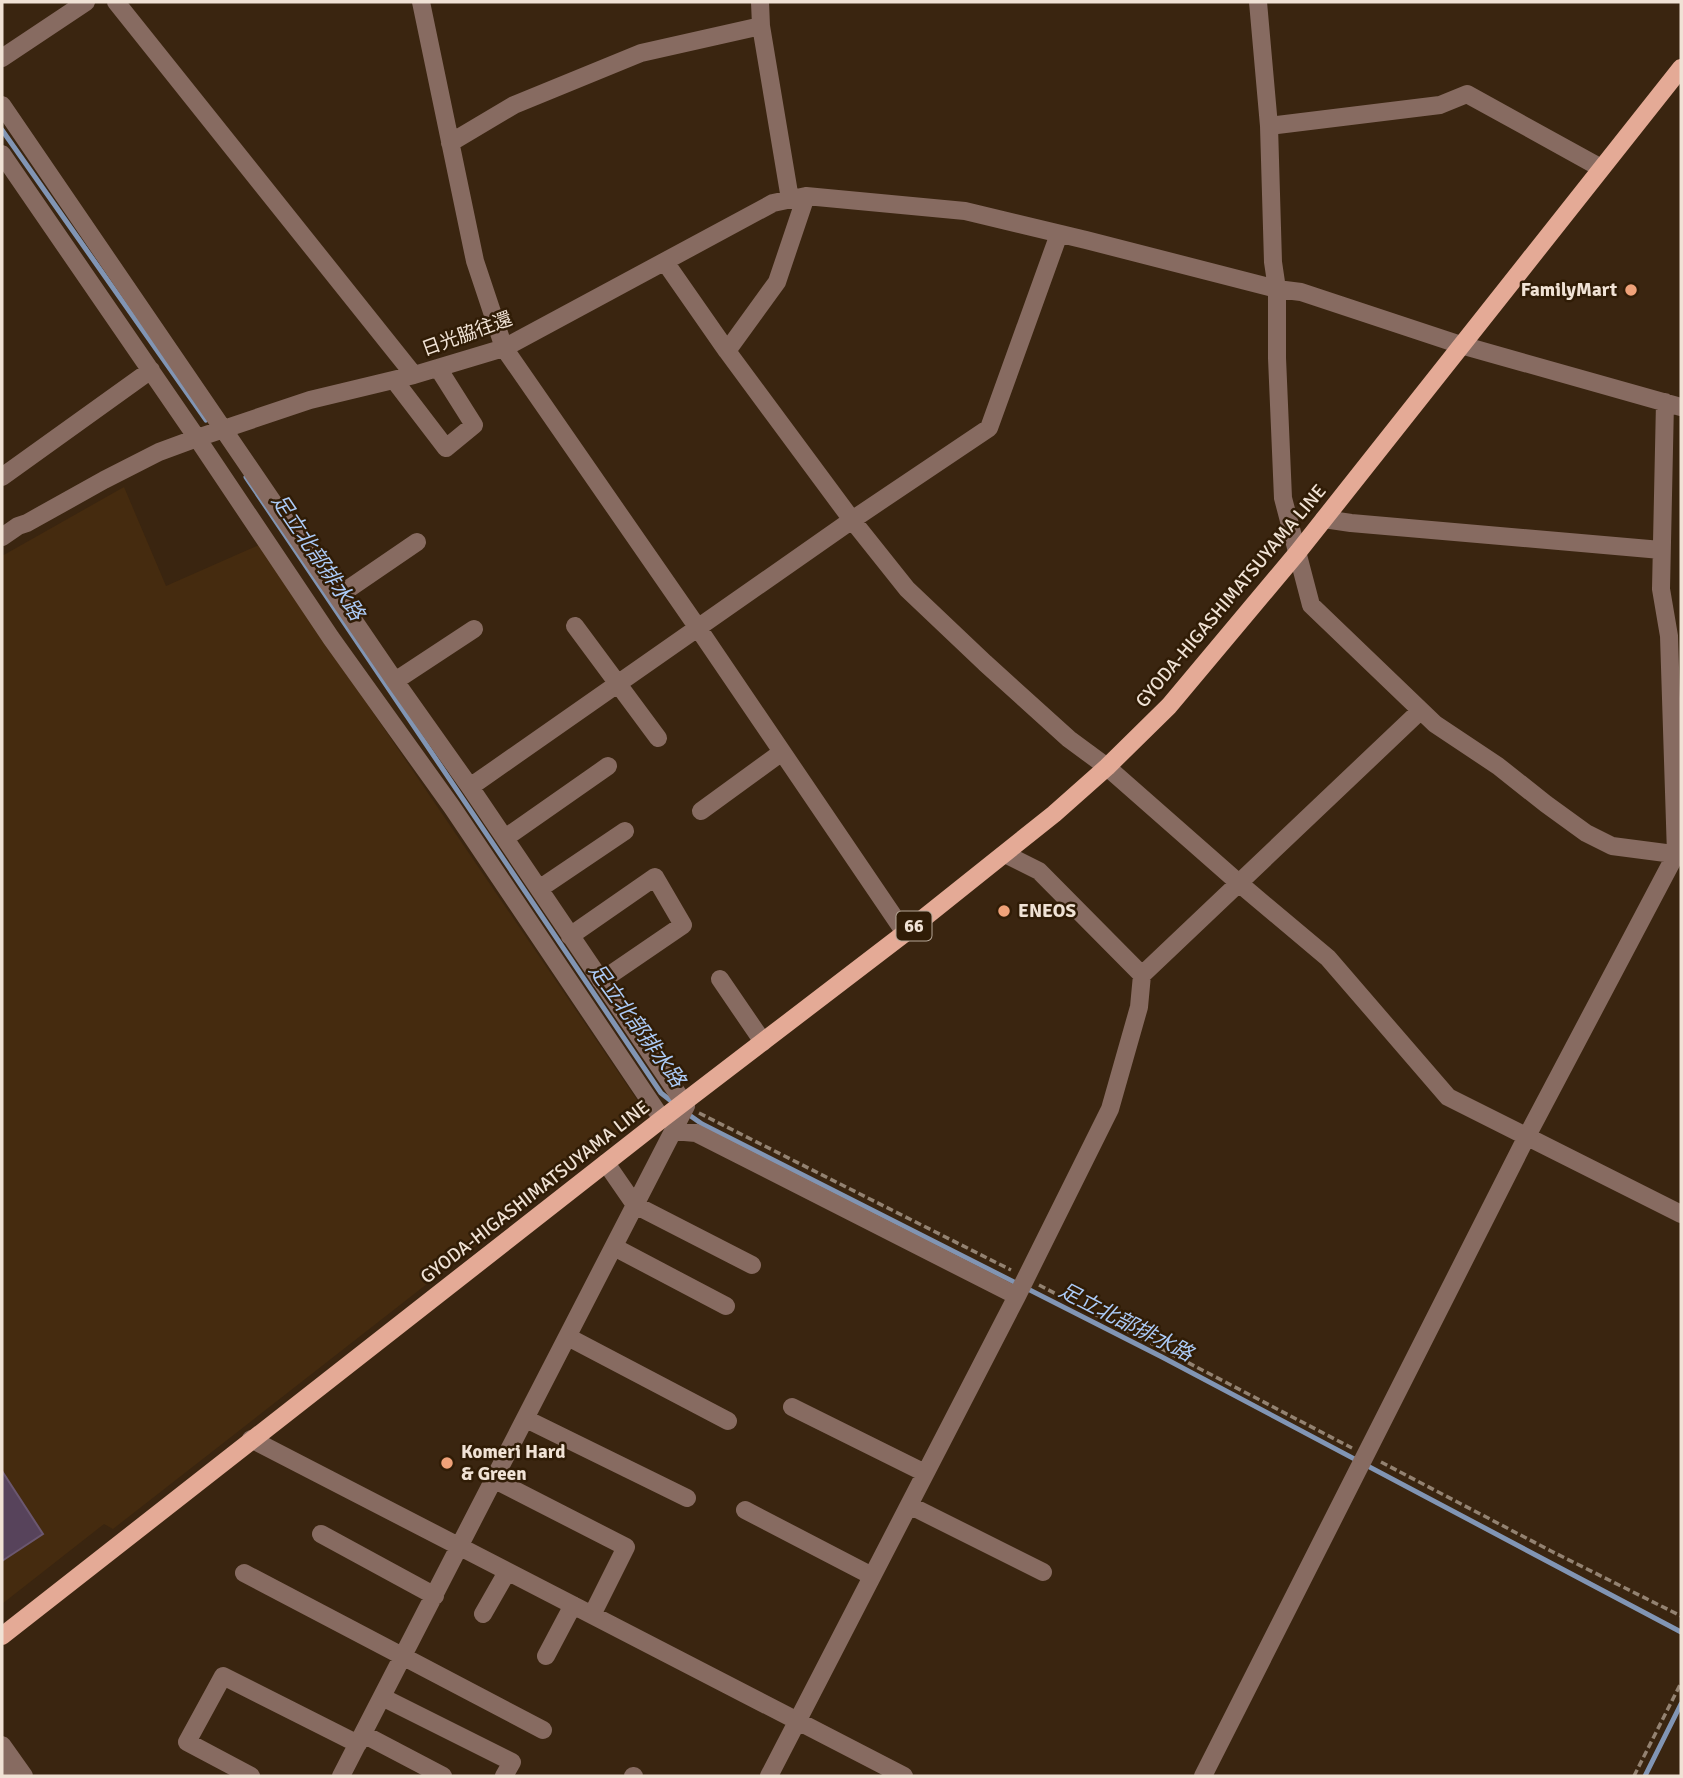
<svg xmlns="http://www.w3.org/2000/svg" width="1683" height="1778" font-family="Signika,'Noto Sans JP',sans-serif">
<rect width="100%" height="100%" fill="#3a2510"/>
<path fill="#452b0f" d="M124 487 166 586 259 545 646 1113 113 1529 104 1524 2 1604V556Z"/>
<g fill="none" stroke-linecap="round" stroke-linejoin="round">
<path stroke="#8195b4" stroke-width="5" d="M2 130 206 420
M246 477C383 683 523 887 661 1093L675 1104
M685 1112 702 1124 1162 1357 1681 1632
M1645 1776 1681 1704"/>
</g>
<path fill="#57435b" stroke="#6b5770" stroke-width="2" d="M2 1471 43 1534 2 1561Z"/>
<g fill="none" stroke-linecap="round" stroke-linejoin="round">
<path stroke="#938271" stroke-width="3.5" stroke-dasharray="7 3.5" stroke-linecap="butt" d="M699 1113 1011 1270
M1039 1285 1352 1448
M1381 1462 1551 1551 1681 1616
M1634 1776 1681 1683"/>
<path stroke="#876b61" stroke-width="18" d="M116 2 414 375
M421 2 475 261 504 348 698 628 905 933
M760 2 761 26 790 199
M1258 2 1269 126 1273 262 1277 289V358L1283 498 1311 605 1435 724 1498 766 1546 804 1586 833 1612 846 1681 855
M2 58 86 2
M2 105 395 681 470 787 686 1106 341 1776
M1269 126 1440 105 1467 94 1601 168
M450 143 514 105 641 53 761 26
M2 154 197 438 331 638 452 807 662 1119
M665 262 727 351 852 520 907 589 985 663 1069 739 1107 767 1240 884 1328 958 1448 1097 1681 1214
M727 351 777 282 806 196
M394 380 446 448 474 425 438 368
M2 477 151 370
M1324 519 1351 523 1661 550
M2 537 18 526 27 523 104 480 159 452 197 438 310 400 414 375 504 348 773 203 806 196 965 211 1086 240 1277 289 1301 292 1461 345 1681 407
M338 596 417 542
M575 626 658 738
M395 681 474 629
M470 787 852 520 989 428 1059 234
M701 811 782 752
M505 838 608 766
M1005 854 1039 871 1142 975
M539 889 625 831
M570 936 655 877 683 925 601 981
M720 979 763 1042
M673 1131 696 1133 1017 1296
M606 1163 635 1205 752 1265
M614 1247 726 1306
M568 1337 728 1421
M792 1407 925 1473
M526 1419 687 1498
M251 1439 904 1776
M495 1480 626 1547 592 1615
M909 1505 1043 1572
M745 1510 872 1576
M321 1534 435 1596
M244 1573 543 1730
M483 1614 507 1572
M546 1656 573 1605
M382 1697 512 1762 504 1776
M363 1734 443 1776
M2 1745 24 1776
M2 1768 8 1776
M251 1776 187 1742 223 1676 358 1744
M633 1776H634
M769 1776 1017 1296 1110 1109 1139 1007 1142 975 1420 711
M1203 1776 1527 1136 1676 854 1669 636 1661 589 1665 402"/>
<path stroke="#e4aa96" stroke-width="18" d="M2 1636 662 1119 905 933 1054 814 1107 767 1169 706 1298 552 1681 68"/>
</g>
<g fill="#f0a279" stroke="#301c06" stroke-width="2.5">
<circle cx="1631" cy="290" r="7"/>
<circle cx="1004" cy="911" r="7"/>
<circle cx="447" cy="1463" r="7"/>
</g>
<g text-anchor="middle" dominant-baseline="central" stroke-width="5" stroke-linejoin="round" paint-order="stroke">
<rect fill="#301c06" stroke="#b6a797" stroke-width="2" x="896.5" y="911.5" width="35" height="29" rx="5"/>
<g font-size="18" font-weight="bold" fill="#f0e2d5">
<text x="914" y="926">66</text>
</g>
<g font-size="19" font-weight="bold" fill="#f0e2d5" stroke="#301c06" text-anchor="start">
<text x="1617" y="290" text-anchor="end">FamilyMart</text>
<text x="1018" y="911">ENEOS</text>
<text x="461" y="1452">Komeri Hard<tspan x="461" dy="22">&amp; Green</tspan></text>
</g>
<g font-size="19" fill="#f0e2d5" stroke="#301c06">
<text transform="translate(467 334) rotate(-20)">日光脇往還</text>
<text transform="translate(1231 596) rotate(-50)">GYODA-HIGASHIMATSUYAMA LINE</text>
<text transform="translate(535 1192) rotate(-38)">GYODA-HIGASHIMATSUYAMA LINE</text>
</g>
<g font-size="21" font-style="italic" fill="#accbf7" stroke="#301c06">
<text transform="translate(318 557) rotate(56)">足立北部排水路</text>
<text transform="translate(637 1025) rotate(54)">足立北部排水路</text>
<text transform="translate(1126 1322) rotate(27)">足立北部排水路</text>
</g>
</g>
<rect width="1683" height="1778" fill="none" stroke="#f0e2d5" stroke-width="7"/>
</svg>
